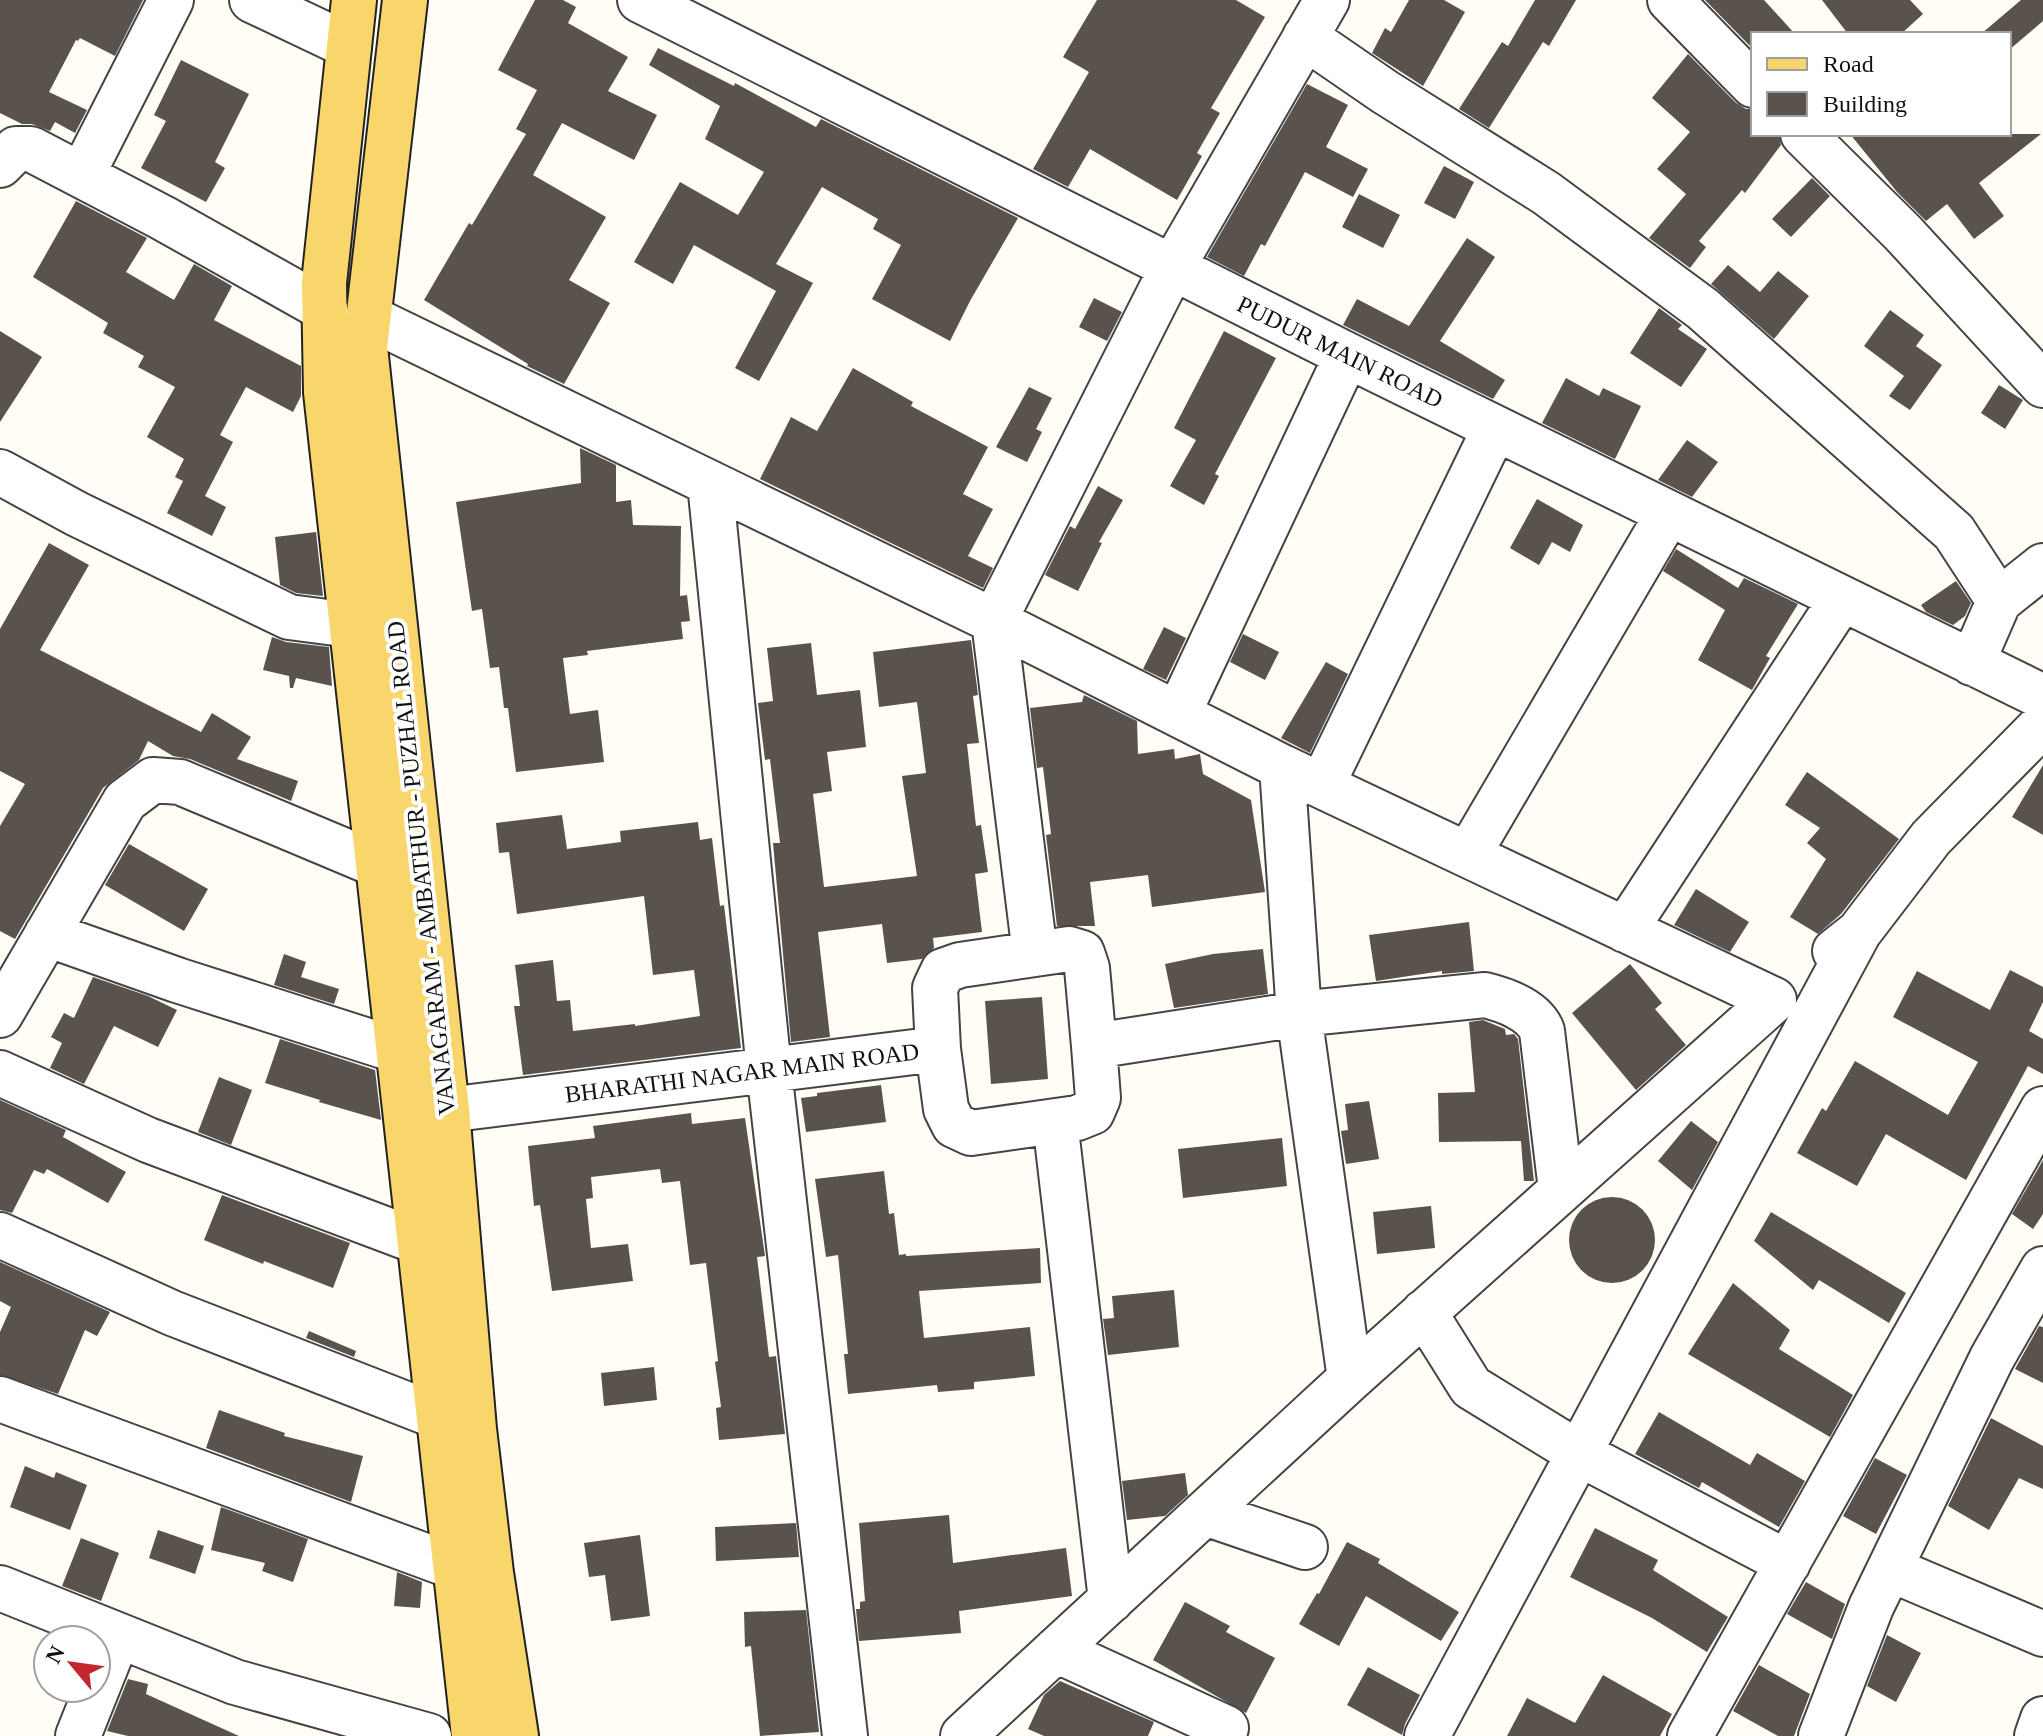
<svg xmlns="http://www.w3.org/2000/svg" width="2043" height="1736" font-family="Georgia,serif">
<rect width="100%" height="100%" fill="#fffdf5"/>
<path fill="#5a524d" d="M0 0H143L115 56 80 38 78 41 76 40 49 92 87 110 75 133 55 122 50 131 32 124H22L0 113Z
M535 0H563L576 7 568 23 628 57 608 91 657 115 634 160 562 123 533 175 606 217 569 280 610 303 564 384 527 366 528 364 424 300 469 223 472 225 526 134 516 129 537 90 498 70Z
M1097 0H1236L1265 17 1211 108 1220 113 1197 153 1202 156 1177 200 1090 149 1068 187 1033 169 1089 72 1063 57Z
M1409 0H1444L1465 12 1423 86 1372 53 1385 28 1391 32Z
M1535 0H1576L1549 46 1543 42 1489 128 1459 109 1502 42 1508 46Z
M1705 0H1764L1795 34H1753V49Z
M1822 0H1910L1923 14 1901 34H1848Z
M2021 0H2043V21L2009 50V34H1981Z
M658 48 734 86 735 83 816 127 821 119 1018 218 970 301 950 341 872 299 901 245 873 229 878 219 822 187 776 264 813 283 759 381 735 368 776 291 694 245 673 284 634 262 680 182 738 215 764 172 705 139 720 106 649 65Z
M1688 54 1735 102 1746 109H1753V134H1779L1781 145 1745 193 1742 190 1699 241 1706 247 1690 268 1649 238 1686 194 1657 169 1690 132 1652 98Z
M181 60 249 94 215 162 225 168 206 202 141 168 166 121 154 115Z
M1307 84 1348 105 1326 147 1368 169 1353 197 1305 172 1265 246 1261 244 1244 276 1207 257Z
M1850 134H2041L1979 183 2004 216 1974 239 1947 204 1926 221 1897 192Z
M1444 166 1474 182 1455 219 1424 203Z
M1812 178 1830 196 1791 237 1772 219Z
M1359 194 1400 215 1383 248 1342 227Z
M76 201 147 238 126 272 174 300 194 264 232 286 214 320 301 366V396L293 412 246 387 220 435 233 442 205 496 226 507 212 536 167 513 183 481 175 477 184 459 147 437 175 387 138 367 144 356 103 333 108 323 33 277Z
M1467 238 1495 257 1440 341 1505 380 1493 399 1343 325 1357 299 1409 326Z
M1728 265 1760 292 1778 271 1809 296 1774 339 1711 284Z
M1094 298 1122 312 1107 341 1079 327Z
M1659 308 1682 325 1678 329 1707 349 1681 387 1630 353Z
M1890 310 1924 335 1916 346 1942 365 1910 410 1889 396 1904 376 1864 346Z
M0 331 42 357 0 422Z
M1224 331 1276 358 1215 474 1219 476 1204 505 1170 486 1196 440 1174 428Z
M853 368 913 402 911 406 988 447 963 494 993 509 968 556 993 568 983 588 760 479 791 417 817 431Z
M1566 378 1599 396 1603 388 1641 406 1615 459 1542 423Z
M1999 385 2023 400 2005 429 1981 413Z
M1029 387 1052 398 1036 429 1042 432 1027 462 996 447Z
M1687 440 1718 462 1692 497 1658 480Z
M580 448 616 465V502L631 500 633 525 681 526 680 596 687 595 690 621 681 622 683 639 587 651 588 655 563 658 570 714 598 710 604 762 516 772 508 708H504L499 667 490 668 482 609 472 611 456 502 581 483Z
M1098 486 1123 500 1099 542 1102 543 1078 591 1045 575 1070 526 1075 529Z
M1537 499 1583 525 1570 552 1552 542 1539 565 1510 548Z
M316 532 323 596 296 593 280 585 275 537Z
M49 543 89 565 40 650 201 732 212 713 251 737 237 759 298 781 291 801 190 759 173 756 148 741 139 760 103 788 15 939 0 931V826L25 784 0 771V629Z
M1676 549 1738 588 1744 578 1798 604 1766 656 1770 658 1752 690 1698 660 1725 610 1663 571Z
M1956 581 1971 603 1965 616 1953 625 1926 612 1921 605Z
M1164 627 1186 638 1166 680 1143 669Z
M1243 634 1279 652 1265 680 1230 662Z
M272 637 286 642 329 647 332 686 296 678 293 688H290L289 676 263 670Z
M971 640 978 695 973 696 979 743 967 744 976 826 981 825 988 872 975 874 982 932 933 938 934 948 922 959 887 963 882 924 818 932 830 1037 791 1042 773 843H780L770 759 765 760 758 703 773 701 767 648 811 643 817 695 860 690 866 747 827 752 832 791 813 794 824 887 917 876 902 776 926 773 917 702 879 707 873 652Z
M1326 662 1348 674 1310 753 1281 738Z
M1084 695 1137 721 1138 754 1174 749 1175 759 1200 754 1203 774 1251 800 1265 892 1152 907 1148 875 1090 882 1095 926H1057L1046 835 1051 834 1043 767 1037 768 1030 708 1082 702Z
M2043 765V835L2012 817Z
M1807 772 1899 839 1841 914 1818 934 1790 917 1826 859 1807 843 1820 828 1785 805Z
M562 815 567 849 621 842 620 831 698 822 700 840 712 838 720 906 724 905 741 1048 523 1075 514 1006H520L515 965 553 960 557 1001 570 1000 573 1031 635 1024V1026L700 1016 694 970 653 975 644 896 517 914 509 852 499 853 496 823Z
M129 844 208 889 184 931 105 885Z
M1696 889 1749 922 1730 952 1674 925Z
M1469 922 1474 971 1442 974V971L1376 981 1369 935Z
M1263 949 1268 994 1174 1008 1165 964 1213 954Z
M284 954 306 962 301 977 339 989 334 1004 274 985Z
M1630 964 1662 1003 1655 1009 1686 1045 1636 1090 1572 1013Z
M2010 970 2043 987V1002L2029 1031 2043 1039V1074L2028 1066 1966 1180 1886 1134 1857 1186 1797 1153 1822 1108 1826 1111 1855 1061 1948 1115 1978 1062 1893 1017 1917 971 1990 1010Z
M93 977 148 996 177 1010 158 1047 114 1026 84 1084 50 1068 62 1043 51 1037 64 1013 74 1018Z
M1042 997 1048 1079 991 1084 985 1001Z
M1483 1020 1505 1029 1506 1035 1514 1034 1518 1039 1534 1181H1524L1521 1141 1439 1142 1438 1093 1475 1092 1469 1022Z
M280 1039 375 1070 381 1120 319 1102 320 1100 265 1083Z
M219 1077 252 1090 231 1145 198 1132Z
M881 1085 886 1122 806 1132 801 1098 817 1096V1093Z
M0 1100 66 1130 63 1137 126 1172 108 1203 47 1169 44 1174 34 1170 12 1213 0 1210Z
M1369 1101 1379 1159 1346 1164 1341 1131 1348 1130 1345 1104Z
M691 1113 692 1124 745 1118 765 1256 757 1257 769 1357 776 1356 785 1434 719 1440 716 1408 721 1407 715 1362 718 1361 706 1263 690 1265 680 1181 662 1183 660 1169 591 1177 593 1198 586 1199 591 1248 628 1244 633 1281 552 1291 540 1205 534 1206 528 1146 595 1138 593 1126Z
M1691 1121 1718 1142 1692 1190 1658 1161Z
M1282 1138 1287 1186 1183 1198 1178 1149Z
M2043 1160V1214L2033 1229 2012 1214Z
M884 1171 889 1214 894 1213 899 1255 906 1254V1256L1040 1248 1041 1283 919 1291 924 1338 1030 1327 1035 1376 974 1382V1389L938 1392 937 1385 848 1394 844 1354H848L838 1255 826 1257 815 1179Z
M222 1195 350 1243 333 1288 264 1261 263 1264 204 1240Z
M1569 1240a43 43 0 1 1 86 0a43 43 0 1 1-86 0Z
M1431 1206 1435 1248 1377 1254 1373 1212Z
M1771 1212 1906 1293 1889 1323 1819 1280 1813 1290 1754 1241Z
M0 1262 110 1312 97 1336 85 1330 58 1394 0 1375V1332L11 1307 0 1301Z
M1733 1283 1790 1330 1779 1349 1853 1395 1830 1437 1688 1354Z
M1174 1290 1179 1347 1108 1355 1103 1319 1114 1318 1112 1296Z
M2039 1326 2043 1327V1383L2015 1369Z
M309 1331 356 1351 354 1357 306 1338Z
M654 1367 657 1400 604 1406 601 1373Z
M219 1410 285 1433 284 1436 363 1456 351 1502 206 1448Z
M1659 1412 1750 1465 1757 1453 1805 1481 1779 1527 1702 1482 1699 1488 1635 1454Z
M1991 1418 2043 1446V1489L2019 1478 1989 1530 1948 1506Z
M1875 1458 1907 1475 1876 1534 1843 1516Z
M25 1466 54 1478 56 1472 87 1485 70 1530 10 1507Z
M1185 1473 1188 1495 1165 1516 1127 1520 1122 1481Z
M221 1507 308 1539 293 1582 262 1571 265 1563 211 1550Z
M949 1515 953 1563 1066 1548 1072 1596 959 1611 961 1633 859 1641 856 1609H860V1602L865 1601 859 1523Z
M796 1523 799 1557 716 1561 715 1527Z
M1595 1528 1658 1560 1653 1570 1728 1617 1707 1652 1652 1618 1570 1577Z
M158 1530 204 1546 195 1574 149 1558Z
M640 1535 650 1616 611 1621 605 1575 589 1577 584 1543Z
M81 1538 119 1553 101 1601 62 1586Z
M1347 1542 1380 1559 1378 1563 1459 1612 1441 1641 1366 1596 1339 1646 1299 1624 1317 1593 1319 1594Z
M397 1572 422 1582 420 1608 394 1606Z
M1806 1582 1845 1604 1832 1639 1787 1614Z
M1185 1602 1230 1626 1226 1632 1275 1658 1246 1713 1153 1660Z
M806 1610 819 1732 760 1736 751 1646 745 1647 744 1612Z
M1887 1635 1921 1653 1896 1702 1867 1686Z
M1759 1665 1810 1694 1794 1736H1778L1733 1711Z
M1368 1667 1420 1695 1405 1724 1402 1735 1347 1705Z
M1603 1675 1672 1714 1660 1736H1507L1527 1698 1575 1723Z
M128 1679 148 1684 146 1694 239 1736H128L107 1731Z
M1060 1681 1154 1722 1148 1736H1044L1028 1729 1044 1695Z"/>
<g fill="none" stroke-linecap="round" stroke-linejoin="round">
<g stroke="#444" stroke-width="48">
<path id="minor" d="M252 0 349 46
M640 0 1347 355 2043 697
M1670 0 1753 85
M1305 37 1385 92 1546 193 1703 309 1954 532 1999 601 1972 663
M1803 134 1903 233 2043 385
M0 165 16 149H31L163 218 325 309
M82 175 171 0
M368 317 994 621 1282 767 1774 1000 1350 1379 963 1736
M0 472 77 514 289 617 389 630
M710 483 769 1070 845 1736
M1999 601 2043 566
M1178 714 1347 355
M1282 767 1299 1014 1350 1379
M1322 785 1495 428
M1468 855 1668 514
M1625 930 1841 600
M47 934 177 980 399 1051
M1835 951 1859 932 1931 838 2043 724
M1035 954 994 621 1172 268 1327 0
M0 1015 125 801 153 780 180 782 378 865 410 860
M938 1049 946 1109 954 1125 971 1133 1077 1118 1092 1112 1098 1098 1094 1046
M0 1073 148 1140 419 1242
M447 1110 938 1049 935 988 943 971 960 965 1069 949 1082 953 1087 968 1094 1046 1299 1014 1485 995C1505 1000 1534 1010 1542 1031L1561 1190
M1055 1121 1111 1600
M0 1235 172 1313 439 1417
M1424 1312 1471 1387 1580 1454 1788 1563
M0 1399 455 1567
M1205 1513 1305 1547
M1890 1569 2043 1634
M0 1588 235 1682 429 1736
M1056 1650 1226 1728
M78 1736 118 1636
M1427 1736 1859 932
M1690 1736 2043 1109
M1821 1736 1871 1607 1992 1358 2043 1269
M2037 1736 2043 1719"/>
</g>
<g stroke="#222" stroke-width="48">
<path id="major" d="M354 0 324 283 326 392 474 1736
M405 0 365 347 447 1110 474 1429 491 1573 516 1736"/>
</g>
<use href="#minor" stroke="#fff" stroke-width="44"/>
<use href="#major" stroke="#f9d66b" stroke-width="44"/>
</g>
<g text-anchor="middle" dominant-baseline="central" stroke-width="8" stroke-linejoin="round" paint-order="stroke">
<g font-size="24" fill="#111" stroke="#fff">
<text transform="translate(1340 352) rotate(26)">PUDUR MAIN ROAD</text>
<text transform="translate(421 868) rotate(-96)">VANAGARAM - AMBATHUR - PUZHAL ROAD</text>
<text transform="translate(742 1073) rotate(-7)">BHARATHI NAGAR MAIN ROAD</text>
</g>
</g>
<rect x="1751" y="32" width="260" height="104" fill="#ffffff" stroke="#a0a0a0" stroke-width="2"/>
<rect x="1767" y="58" width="40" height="12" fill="#f9d66b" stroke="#a0a0a0" stroke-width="2"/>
<text x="1823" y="72" font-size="24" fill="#111111">Road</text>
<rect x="1767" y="92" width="40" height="24" fill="#5a524d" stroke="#a0a0a0" stroke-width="2"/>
<text x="1823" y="112" font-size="24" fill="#111111">Building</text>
<g transform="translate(72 1664) rotate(299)"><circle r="38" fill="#ffffff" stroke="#a0a0a0" stroke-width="2"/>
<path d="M0-6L14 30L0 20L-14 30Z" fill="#c4262e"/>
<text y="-12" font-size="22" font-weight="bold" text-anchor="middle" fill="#111111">N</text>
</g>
</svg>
